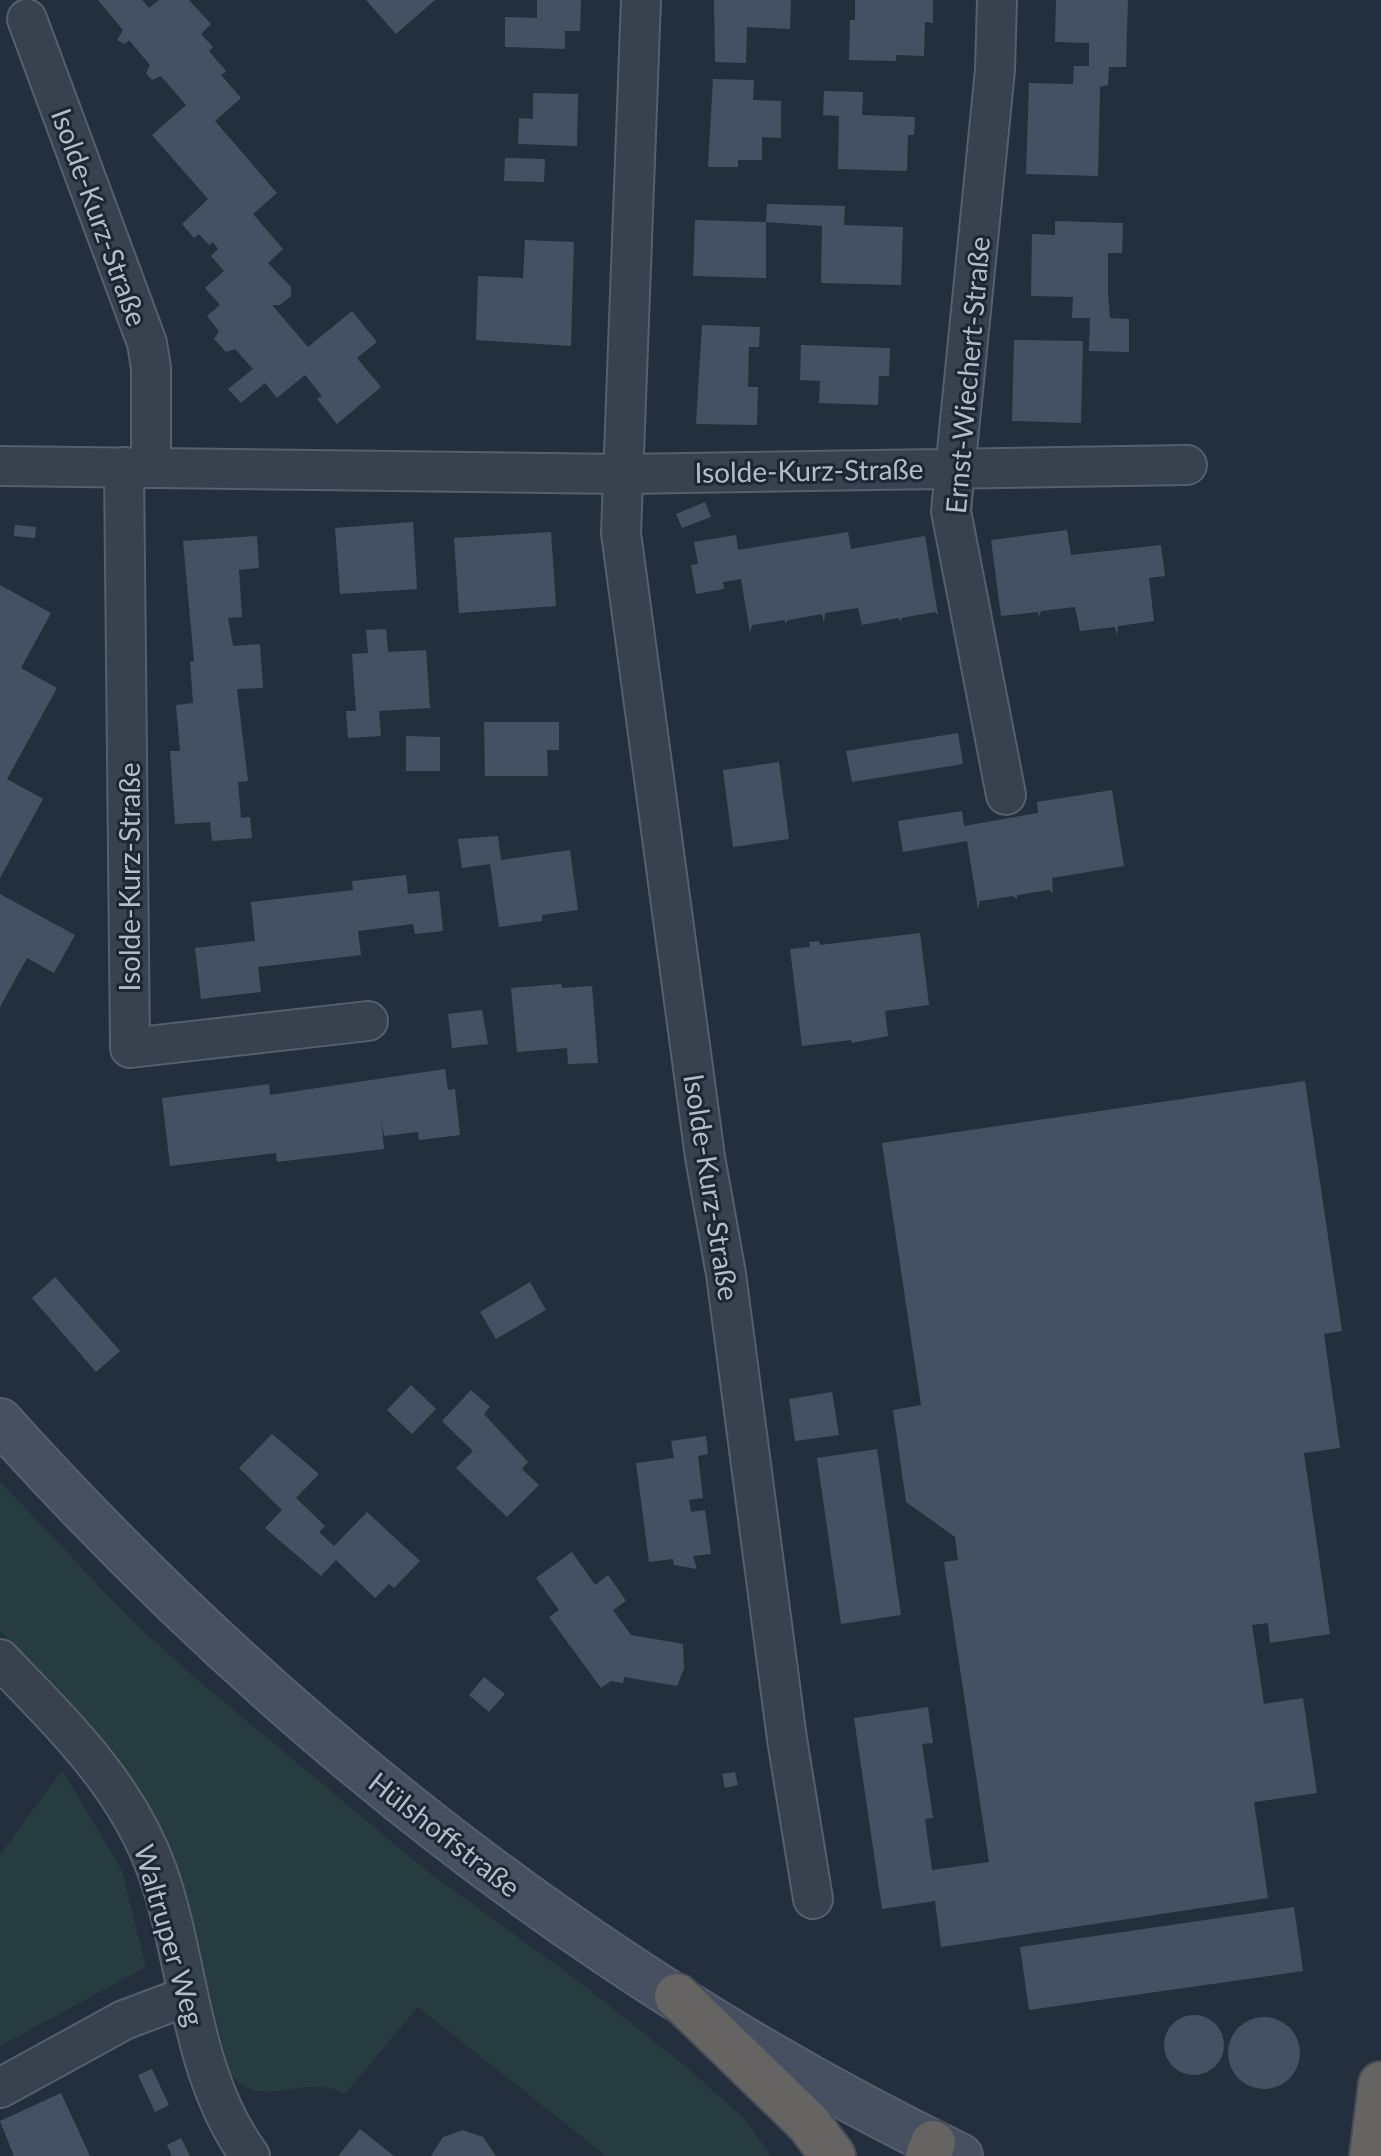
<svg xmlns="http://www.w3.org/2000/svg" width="1381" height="2156" font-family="Lato,sans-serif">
<rect width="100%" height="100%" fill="#242f3e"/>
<path fill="#263c3f" d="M0 1481 131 1620 199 1681 423 1868 577 1980 690 2070 746 2120 771 2156H606L418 2007 345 2094C304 2071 262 2113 231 2075 203 1977 188 1870 133 1782 97 1726 44 1679 0 1631Z
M62 1770 122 1871 146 1967 0 2046V1855Z"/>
<path fill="#455162" d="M98 0H142L149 8 159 0H189L211 24 201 34 213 47 209 51 226 71 221 75 241 98 215 121 277 193 253 214 283 249 268 263 291 287V296L280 305H272L308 347 352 311 377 342 357 358 381 387 337 424 317 399 322 396 305 375 277 398 265 383 241 403 228 389 253 369 235 349 226 352 214 339 219 331 207 316 220 305 205 288 224 271 211 256 218 249 213 242 209 245 199 234 194 238 182 224 208 199 152 135 186 105 161 76 152 80 146 73 150 65 129 40 125 44 117 40 123 30Z
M366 0H435L396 34Z
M537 0H581L580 31H565V49L505 47V17L537 18Z
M714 0H791L790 29 747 27 746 63 715 62Z
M855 0H933V23L925 22 924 56 896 55V61L849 60 850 20H855Z
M1056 0H1128L1126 67H1109L1108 85 1100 87 1098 176 1026 174 1029 83 1073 84 1074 66H1089V43L1055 42Z
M713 79 754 80 753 100 781 101V138L762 137V160H738V167H708Z
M824 91 863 92 862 115 915 117 914 135H908L907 171 838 169 839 116 823 115Z
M533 93 578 94 577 146 518 144 519 118 533 119Z
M505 158 545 159 544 182 504 181Z
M767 204 845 206 844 225 903 227 901 285 821 283 822 226 766 222Z
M695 220 766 222V278L693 276Z
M1055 221 1123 223 1122 253H1108V294L1110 318 1129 319V352L1089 351 1090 318H1072L1073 297 1031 296 1032 234 1055 235Z
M525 240 574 242 571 346 476 340 478 276 523 278Z
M702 325 760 327 759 347H749L748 387H758L757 425 696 424Z
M1014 340 1083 341 1081 423 1012 421Z
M801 345 890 348 889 376H879L878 405 819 403 820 381 800 380Z
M705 502 711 517 682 528 676 514Z
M413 522 417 589 340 594 335 528Z
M15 525 36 527 35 538 14 536Z
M1067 530 1071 555 1161 545 1165 576 1149 578 1154 621 1118 626 1117 636 1115 627 1080 631 1075 607 1041 611 1039 617 1038 612 1001 616 991 540Z
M551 532 556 606 459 613 454 538Z
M848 532 851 549 925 536 938 615 935 612 901 618 902 622 898 618 862 625 858 608 825 613 824 623 822 614 788 620 785 624V620L752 625 750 633 741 579 723 582 724 589 696 594 691 565 698 564 694 542 736 535 738 550Z
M257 536 259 568 239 570 242 617 228 618 233 646 260 644 263 688 237 689 248 781 238 782 241 818 250 817 252 838 212 841 210 822 175 824 170 751H180L176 705 193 703 190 662 194 661 183 541Z
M0 585 51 613 21 668 57 688 7 779 43 799 0 878Z
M386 629 388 652 426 650 430 708 379 711 381 736 348 738 346 711H356L352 654 368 653 366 630Z
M484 722H559V750H547L548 776H485Z
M958 733 963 764 852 782 846 751Z
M406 736 440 737V771H406Z
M779 762 789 839 733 847 723 770Z
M1112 790 1124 866 1052 878 1053 893 1049 890 1017 895V899L1013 896 980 901 978 909 967 841 903 852 898 821 962 811 964 826 1038 813 1037 802Z
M498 836 501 860 570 850 578 910 542 915V921L499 927 490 864 462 868 458 839Z
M406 875 408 894 439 891 443 931 415 934 413 924 358 931 361 955 258 967 261 992 201 999 195 948 255 941 251 902 353 890 352 881Z
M0 894 75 935 54 973 27 958 0 1007Z
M920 933 929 1005 885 1011 888 1036 852 1043 851 1040 802 1046 790 949 810 947 809 942 819 941 820 945Z
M561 984 562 988 592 986 598 1063 568 1064 567 1048 517 1052 511 988Z
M482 1010 488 1044 452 1048 448 1014Z
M445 1069 448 1090 455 1089 460 1135 419 1140 418 1132 384 1136 381 1118 384 1149 277 1162 276 1153 170 1166 162 1098 269 1084 270 1095Z
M1305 1081 1342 1331 1324 1334 1340 1448 1304 1453 1330 1634 1270 1643 1268 1623 1252 1625 1264 1704 1303 1698 1317 1793 1254 1802 1268 1898 941 1947 935 1901 882 1909 854 1718 928 1707 933 1743 922 1744 933 1818 925 1819 932 1870 989 1862 944 1562 958 1560 955 1537 906 1502 893 1410 921 1405 882 1143Z
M55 1277 120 1351 96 1372 32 1298Z
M530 1282 546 1310 496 1339 480 1312Z
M411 1385 436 1409 412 1434 387 1410Z
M471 1390 490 1407 484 1414 528 1462 522 1469 539 1485 507 1517 456 1468 473 1451 442 1421Z
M832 1392 839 1435 795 1441 789 1399Z
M272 1434 319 1474 296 1498 325 1526 319 1532 334 1546 367 1512 420 1561 394 1588 389 1584 375 1598 336 1560 321 1576 265 1528 282 1510 239 1468Z
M706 1436 708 1454 698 1456 703 1498 689 1500 691 1512 705 1510 711 1554 693 1556 697 1569 674 1565 673 1559 649 1562 636 1463 674 1458 671 1441Z
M877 1449 901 1615 841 1624 817 1458Z
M572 1552 595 1585 608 1575 626 1601 613 1610 631 1635 683 1644 684 1669 677 1686 624 1677 623 1683 611 1681 601 1688 549 1617 559 1610 536 1578Z
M484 1677 505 1694 489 1712 469 1695Z
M735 1772 738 1785 725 1788 722 1774Z
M1294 1907 1303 1971 1029 2010 1020 1947Z
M1164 2045a30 30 0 1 1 60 0a30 30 0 1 1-60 0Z
M1228 2053a36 36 0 1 1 72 0a36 36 0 1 1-72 0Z
M152 2069 169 2105 155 2112 138 2075Z
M61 2093 90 2156H14L0 2121Z
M360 2129 394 2156H338Z
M463 2130 483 2137 496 2156H431L443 2137Z
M181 2138 190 2156H172L167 2145Z"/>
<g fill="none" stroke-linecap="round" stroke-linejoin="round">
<g stroke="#565f6c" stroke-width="42">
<path id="minor" d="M641 0 621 533 705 1157 726 1274 787 1739 813 1899
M997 0 995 70 951 511 1006 795
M27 19 147 343 151 368V467
M0 466 623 474 1187 465
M124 467 130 1048 368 1021
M0 1659C63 1725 127 1785 158 1873 190 1965 190 2075 250 2156
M0 2088 124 2020 188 1996"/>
</g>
<g stroke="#565f6c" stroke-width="48">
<path id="secondary" d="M0 1421C271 1722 594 1979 960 2156"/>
</g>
<g stroke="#434c59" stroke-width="48">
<path id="trunk" d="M677 1996 809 2124 833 2156
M928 2156 933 2143
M1372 2156 1381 2084"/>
</g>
<use href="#minor" stroke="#38414e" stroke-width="38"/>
<use href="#secondary" stroke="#465061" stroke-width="44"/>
<use href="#trunk" stroke="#656462" stroke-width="44"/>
</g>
<g text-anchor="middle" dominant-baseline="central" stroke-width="6" stroke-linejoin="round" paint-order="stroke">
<g font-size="28" fill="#b4bcc9" stroke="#1d2633">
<text transform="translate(100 217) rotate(70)">Isolde-Kurz-Straße</text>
<text transform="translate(967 375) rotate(-85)">Ernst-Wiechert-Straße</text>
<text transform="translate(809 470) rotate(-1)">Isolde-Kurz-Straße</text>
<text transform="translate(129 877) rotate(-90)">Isolde-Kurz-Straße</text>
<text transform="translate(712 1187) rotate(81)">Isolde-Kurz-Straße</text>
<text transform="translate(445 1834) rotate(38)">Hülshoffstraße</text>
<text transform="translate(170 1935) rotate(74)">Waltruper Weg</text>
</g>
</g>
</svg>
